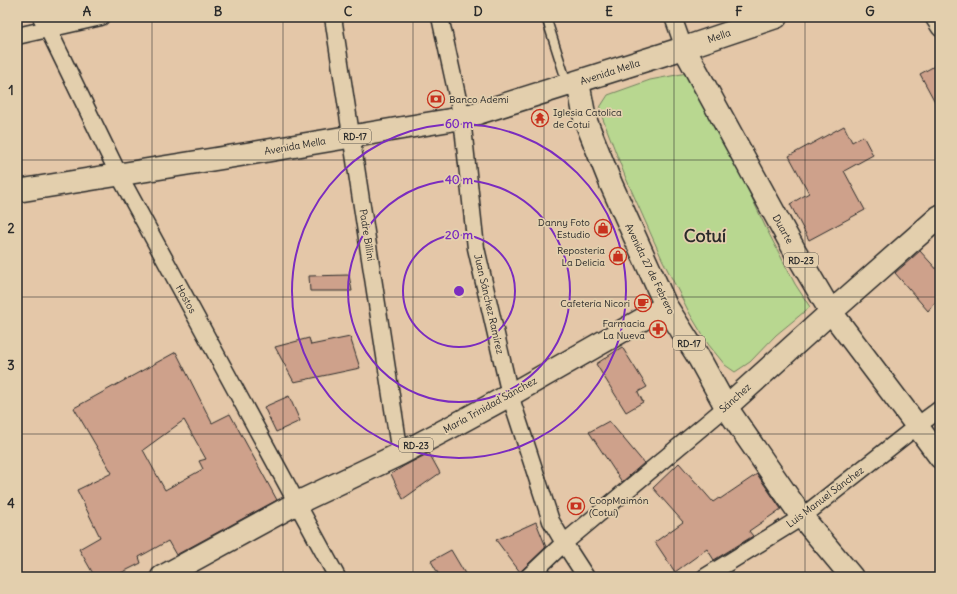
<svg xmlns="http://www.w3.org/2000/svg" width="957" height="594" font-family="Delius,sans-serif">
<rect width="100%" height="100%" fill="#e4c7a8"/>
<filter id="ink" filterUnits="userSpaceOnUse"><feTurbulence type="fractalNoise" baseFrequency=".025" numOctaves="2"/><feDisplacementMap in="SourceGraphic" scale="8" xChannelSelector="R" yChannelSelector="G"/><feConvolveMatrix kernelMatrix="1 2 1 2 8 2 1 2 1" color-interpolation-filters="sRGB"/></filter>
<g filter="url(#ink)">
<path fill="#b8d790" stroke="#72815e" d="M687 73 720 130 765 226 795 284 810 307 776 335 750 362 735 372 725 365 708 344 690 314 662 259 625 176 599 109 608 95 650 80Z"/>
<path fill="#cea18b" stroke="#2b2b2b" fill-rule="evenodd" d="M940 63V111L920 74Z
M844 126 852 142 863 136 873 155 844 171 865 210 809 240 790 204 809 193 789 156Z
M920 251 940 273V296L928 311 895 273Z
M349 275 352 291H310L309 276Z
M350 337 360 368 294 382 275 347 309 338 311 345Z
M622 347 647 387 638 392 643 402 626 412 596 364Z
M176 352 212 423 230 414 277 500 176 555 168 541 139 557 141 563 113 577H95L79 549 100 537 77 490 112 473 74 408ZM184 420 206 459 199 461 203 469 165 490 143 450Z
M289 396 300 421 276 432 264 407Z
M609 421 644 463 622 482 589 432Z
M429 453 440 473 403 499 391 474 404 466Z
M679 463 713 502 719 498 720 499 757 474 781 509 749 531 753 536 714 560 707 549 675 572 655 542 683 522 653 488Z
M536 522 546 547 520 572 496 540Z
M451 550 467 577H440L431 561Z"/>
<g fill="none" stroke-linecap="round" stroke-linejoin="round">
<g stroke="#2b2b2b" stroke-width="11">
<path id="lane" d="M546 17 567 83"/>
</g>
<g stroke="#2b2b2b" stroke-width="19">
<path id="street" d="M41 17 48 29 119 175 337 577
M333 17 400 454
M440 17 462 118 476 248 510 395 551 521 564 543 586 577
M673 17 684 48
M933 17 940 28
M17 36 101 17
M528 577 564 543 726 407
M705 577 802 517 917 426 940 409"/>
</g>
<g stroke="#2b2b2b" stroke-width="25">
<path id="secondary" d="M684 48 776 17
M726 407 831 312 940 216"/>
</g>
<g stroke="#2b2b2b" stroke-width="25">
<path id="primary" d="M578 82 585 119 611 184 666 306 699 358 726 407 802 517 852 577
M17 191 259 152 462 118 684 48 795 251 831 312 917 426 940 457
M162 577 297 503 400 454 455 425 510 395 666 306"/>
</g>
<use href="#lane" stroke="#e3cfad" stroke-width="8"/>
<use href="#street" stroke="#e3cfad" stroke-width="16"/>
<use href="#secondary" stroke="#e3cfad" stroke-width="22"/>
<use href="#primary" stroke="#e3cfad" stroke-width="22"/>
</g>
</g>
<path fill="none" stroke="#2b2b2b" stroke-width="1" stroke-opacity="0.55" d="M152 17V577M283 17V577M413 17V577M544 17V577M674 17V577M805 17V577M17 160H940M17 297H940M17 434H940"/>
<g fill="none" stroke="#7b2cbf" stroke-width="2">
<circle cx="459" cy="291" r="56"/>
<circle cx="459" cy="291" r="111"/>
<circle cx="459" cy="291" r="167"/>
</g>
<defs>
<g id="bank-ring" transform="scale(0.9)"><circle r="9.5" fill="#e3cfad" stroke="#c8321e" stroke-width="1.5"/><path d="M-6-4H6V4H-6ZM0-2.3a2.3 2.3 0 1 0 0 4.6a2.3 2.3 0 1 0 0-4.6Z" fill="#c8321e"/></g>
<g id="temple-ring" transform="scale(0.9)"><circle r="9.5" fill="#e3cfad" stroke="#c8321e" stroke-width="1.5"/><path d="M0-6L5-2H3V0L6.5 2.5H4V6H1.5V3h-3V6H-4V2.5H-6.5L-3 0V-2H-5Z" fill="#c8321e"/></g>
<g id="shop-ring" transform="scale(0.9)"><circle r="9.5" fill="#e3cfad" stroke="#c8321e" stroke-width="1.5"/><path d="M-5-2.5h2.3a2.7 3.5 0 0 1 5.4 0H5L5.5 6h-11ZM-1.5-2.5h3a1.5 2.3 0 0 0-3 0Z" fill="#c8321e"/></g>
<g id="cafe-ring" transform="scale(0.9)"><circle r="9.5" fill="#e3cfad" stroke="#c8321e" stroke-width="1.5"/><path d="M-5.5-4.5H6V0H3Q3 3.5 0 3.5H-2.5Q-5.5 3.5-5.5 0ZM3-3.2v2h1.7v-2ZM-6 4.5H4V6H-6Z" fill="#c8321e"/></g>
<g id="pharmacy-ring" transform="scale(0.9)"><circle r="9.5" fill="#e3cfad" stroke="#c8321e" stroke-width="1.5"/><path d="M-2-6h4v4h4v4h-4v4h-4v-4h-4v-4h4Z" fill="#c8321e"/></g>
</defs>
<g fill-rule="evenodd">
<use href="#bank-ring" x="436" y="99"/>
<use href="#temple-ring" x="540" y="118"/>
<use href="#shop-ring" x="603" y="228"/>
<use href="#shop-ring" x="618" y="256"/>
<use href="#cafe-ring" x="643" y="303"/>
<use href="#pharmacy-ring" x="658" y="329"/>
<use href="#bank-ring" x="576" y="506"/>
</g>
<g text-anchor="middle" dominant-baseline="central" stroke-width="3.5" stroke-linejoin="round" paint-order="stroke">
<g fill="#e3cfad" stroke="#625c52" stroke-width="1">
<rect x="339" y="129" width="32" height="14" rx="3"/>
<rect x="784" y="253" width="34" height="14" rx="3"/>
<rect x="673" y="336" width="32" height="14" rx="3"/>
<rect x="399" y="438" width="34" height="14" rx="3"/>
</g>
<g font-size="9" font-weight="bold" fill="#2b2b2b">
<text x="355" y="136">RD-17</text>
<text x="801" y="260">RD-23</text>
<text x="689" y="343">RD-17</text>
<text x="416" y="445">RD-23</text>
</g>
<g font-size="10" fill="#2b2b2b" stroke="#e3cfad">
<text transform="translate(719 36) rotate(-19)">Mella</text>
<text transform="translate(610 72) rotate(-18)">Avenida Mella</text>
<text transform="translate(295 146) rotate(-10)">Avenida Mella</text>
<text transform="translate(783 229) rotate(61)">Duarte</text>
<text transform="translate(367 235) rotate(81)">Padre Billini</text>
<text transform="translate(650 269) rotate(64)">Avenida 27 de Febrero</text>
<text transform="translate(186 299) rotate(61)">Hostos</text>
<text transform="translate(489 304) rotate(77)">Juan Sánchez Ramírez</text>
<text transform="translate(735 398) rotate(-42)">Sánchez</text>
<text transform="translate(490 405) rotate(-29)">María Trinidad Sánchez</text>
<text transform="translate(825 497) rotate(-37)">Luis Manuel Sánchez</text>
</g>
<g font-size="10" fill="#2b2b2b" stroke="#e3cfad" text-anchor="end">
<text x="449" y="99" text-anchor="start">Banco Ademi</text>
<text x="553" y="112" text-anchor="start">Iglesia Catolica<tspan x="553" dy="12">de Cotui</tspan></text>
<text x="590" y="222">Danny Foto<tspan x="590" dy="12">Estudio</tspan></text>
<text x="605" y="250">Repostería<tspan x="605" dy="12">La Delicia</tspan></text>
<text x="630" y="303">Cafetería Nicori</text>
<text x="645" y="323">Farmacia<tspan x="645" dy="12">La Nueva</tspan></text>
<text x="589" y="500" text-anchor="start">CoopMaimón<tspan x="589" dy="12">(Cotuí)</tspan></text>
</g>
<g font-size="18" font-weight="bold" fill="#2b2b2b" stroke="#e3cfad">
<text x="705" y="235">Cotuí</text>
</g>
</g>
<circle cx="459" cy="291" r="6" fill="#7b2cbf" stroke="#e3cfad" stroke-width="2"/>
<g font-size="12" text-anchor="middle" font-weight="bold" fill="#7b2cbf" stroke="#e3cfad" stroke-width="3.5" stroke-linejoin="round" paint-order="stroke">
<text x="459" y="128">60 m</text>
<text x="459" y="184">40 m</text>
<text x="459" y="239">20 m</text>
</g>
<rect width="957" height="594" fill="none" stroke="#e3cfad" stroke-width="44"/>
<rect x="22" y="22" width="913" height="550" fill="none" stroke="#2b2b2b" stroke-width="1.5"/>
<g font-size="13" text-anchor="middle" font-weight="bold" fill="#2b2b2b">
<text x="87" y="16">A</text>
<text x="218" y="16">B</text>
<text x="348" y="16">C</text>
<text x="478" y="16">D</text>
<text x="609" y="16">E</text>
<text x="739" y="16">F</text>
<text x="870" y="16">G</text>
<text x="11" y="95">1</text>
<text x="11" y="233">2</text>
<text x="11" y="370">3</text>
<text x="11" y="508">4</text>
</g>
</svg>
